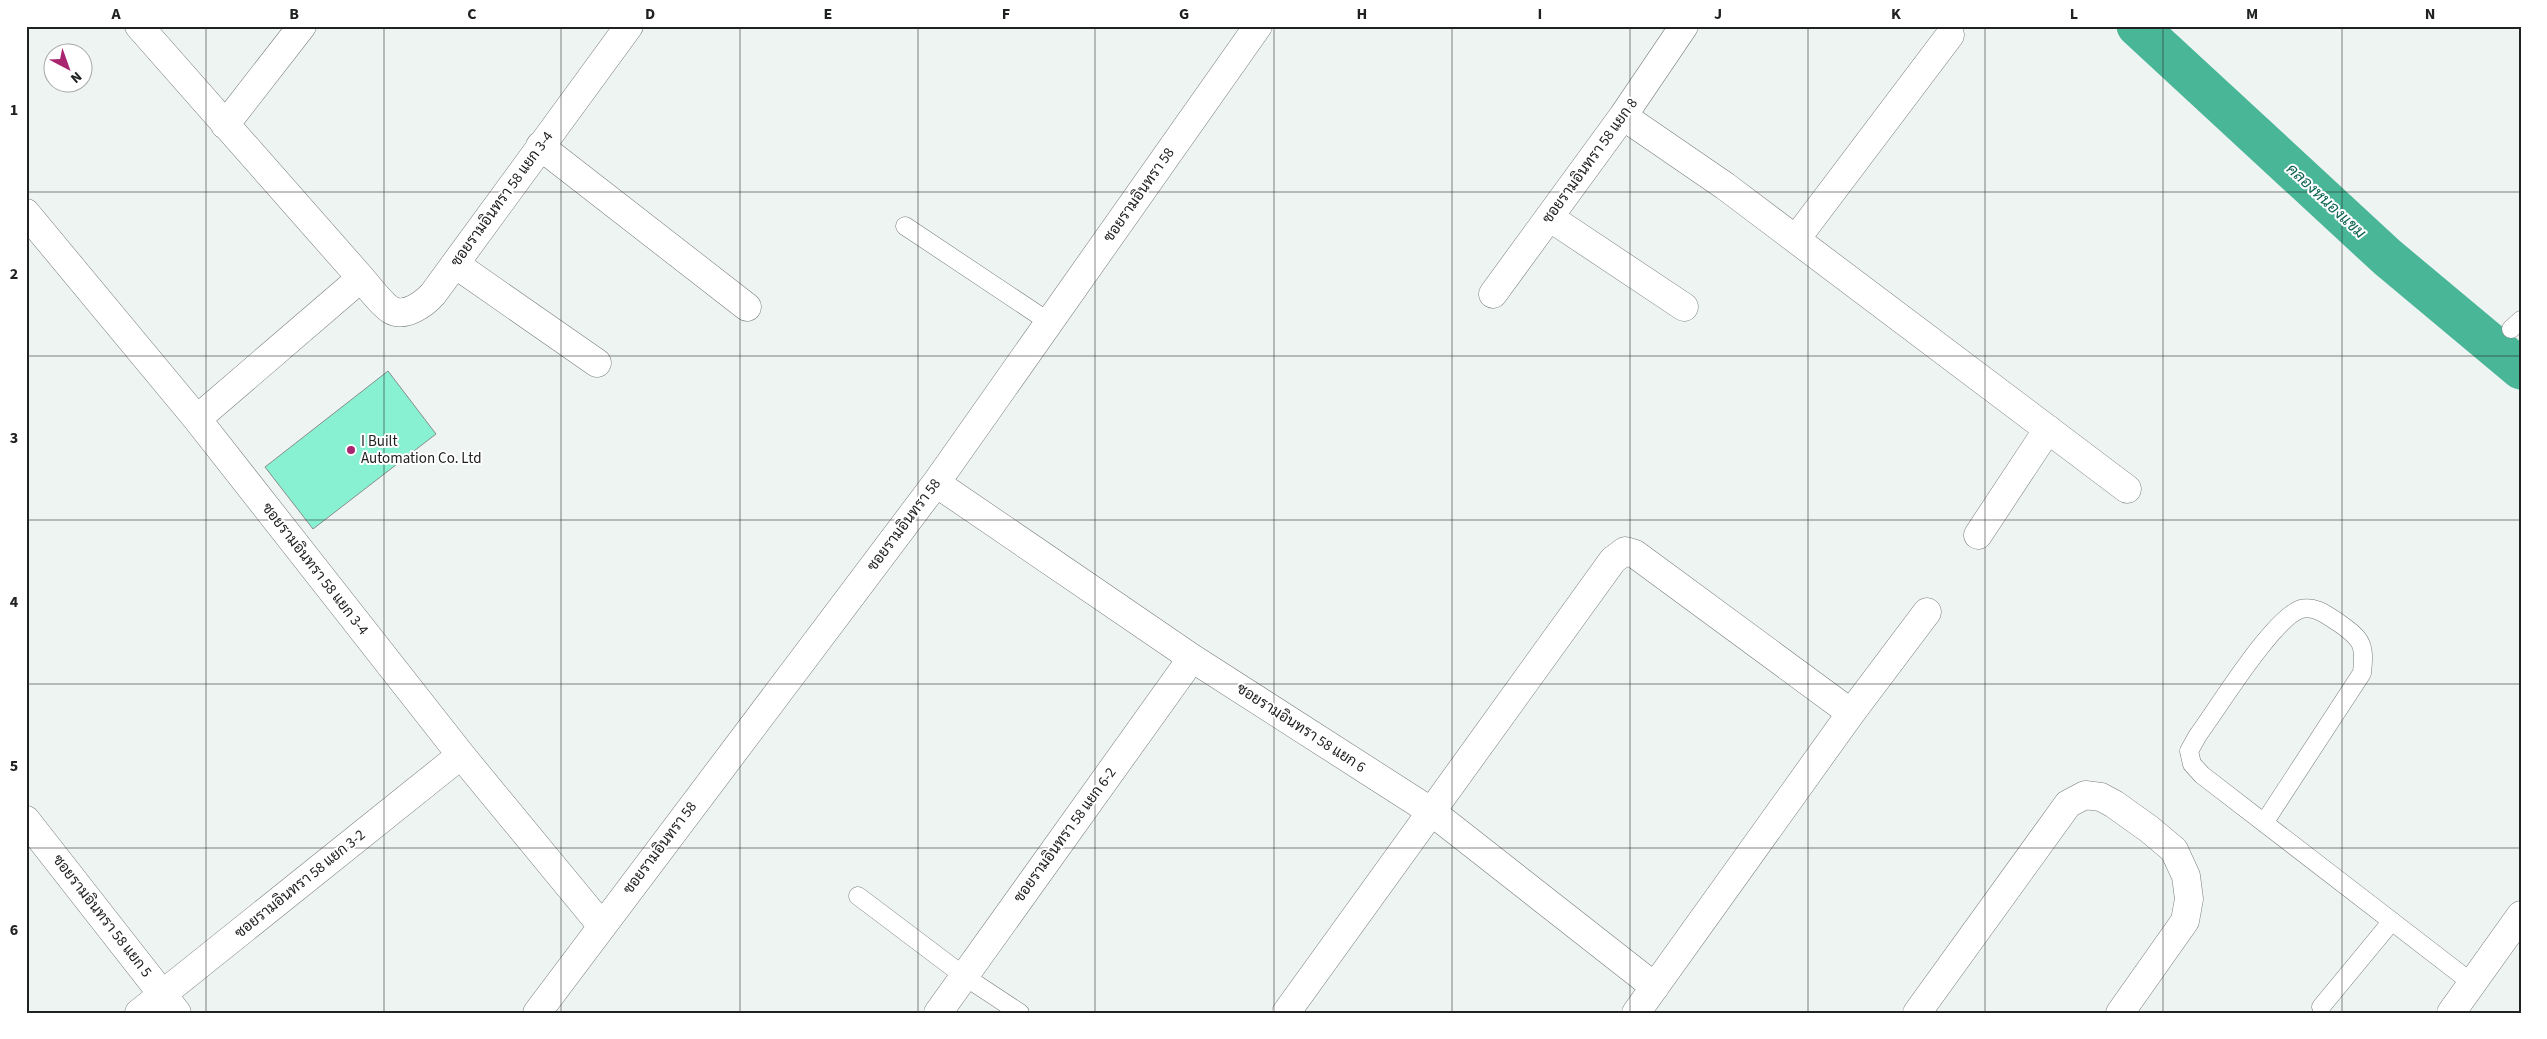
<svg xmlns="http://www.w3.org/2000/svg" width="2547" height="1039" font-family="'Source Sans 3',Sarabun,sans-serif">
<rect width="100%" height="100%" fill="#eef4f2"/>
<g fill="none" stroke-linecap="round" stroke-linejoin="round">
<path stroke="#4ab698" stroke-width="41" d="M2137 26 2387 257 2521 369"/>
</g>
<path fill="#88f1d1" stroke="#878d8b" d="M388 371 436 434 313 529 265 467Z"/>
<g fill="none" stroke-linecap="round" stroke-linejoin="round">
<g stroke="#777d7a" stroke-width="19">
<path id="lane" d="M905 226 1049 322
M2511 329 2521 320
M2264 823 2362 673C2365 645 2363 640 2339 623 2328 616 2315 605 2301 609 2273 618 2218 708 2198 735L2189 751 2192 764 2202 775 2472 983
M858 896 964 976 1020 1013
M2321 1007 2392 921"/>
</g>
<g stroke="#777d7a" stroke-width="29">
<path id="street" d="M139 26 361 278C368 286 382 305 391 310 405 318 424 304 433 294L629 26
M1623 116 1725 186 2127 489
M225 125 302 26
M540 146 747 307
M26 213 197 419 461 755 602 926
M1549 217 1684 307
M1796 239 1950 35
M455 264 597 363
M1493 294 1623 116 1684 26
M197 419 361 278
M936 483 1192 658 1432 812 1655 987
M1978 535 2048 429
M26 820 177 1013
M139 1013 461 755
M537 1013 936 483 1258 26
M938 1013 1192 658
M1286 1013 1613 560 1625 551 1635 554 1851 713
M1636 1013 1851 713 1927 612
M1917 1013 2068 804 2085 795 2101 797 2114 804 2149 829 2174 850 2186 876 2189 899 2185 921 2120 1013
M2451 1013 2521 915"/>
</g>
<use href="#lane" stroke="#fff" stroke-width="18"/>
<use href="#street" stroke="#fff" stroke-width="28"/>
</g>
<path fill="none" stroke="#202221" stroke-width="1" stroke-opacity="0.55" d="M206 26V1013M384 26V1013M561 26V1013M740 26V1013M918 26V1013M1095 26V1013M1274 26V1013M1452 26V1013M1630 26V1013M1808 26V1013M1985 26V1013M2163 26V1013M2342 26V1013M26 192H2521M26 356H2521M26 520H2521M26 684H2521M26 848H2521"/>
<circle fill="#aa256f" stroke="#fff" stroke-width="2" cx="351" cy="450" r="5"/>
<g text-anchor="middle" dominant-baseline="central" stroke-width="4" stroke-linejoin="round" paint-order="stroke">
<g font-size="15" fill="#202221" stroke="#fff">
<text transform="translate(1590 161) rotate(-54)">ซอยรามอินทรา 58 แยก 8</text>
<text transform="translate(1139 195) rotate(-55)">ซอยรามอินทรา 58</text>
<text transform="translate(502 199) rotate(-54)">ซอยรามอินทรา 58 แยก 3-4</text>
<text transform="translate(904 525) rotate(-53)">ซอยรามอินทรา 58</text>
<text transform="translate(315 569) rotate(52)">ซอยรามอินทรา 58 แยก 3-4</text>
<text transform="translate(1301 728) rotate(33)">ซอยรามอินทรา 58 แยก 6</text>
<text transform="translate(1065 835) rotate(-54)">ซอยรามอินทรา 58 แยก 6-2</text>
<text transform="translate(660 848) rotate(-53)">ซอยรามอินทรา 58</text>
<text transform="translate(300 884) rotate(-39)">ซอยรามอินทรา 58 แยก 3-2</text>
<text transform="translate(102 916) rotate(52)">ซอยรามอินทรา 58 แยก 5</text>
</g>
<g font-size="15" fill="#202221" stroke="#fff" text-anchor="start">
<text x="361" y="441">I Built<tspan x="361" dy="17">Automation Co. Ltd</tspan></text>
</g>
<g font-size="16" font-style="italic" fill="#0f6551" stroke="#fff">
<text transform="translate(2326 201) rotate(43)">คลองหนองแขม</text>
</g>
</g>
<rect width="2547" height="1039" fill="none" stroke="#ffffff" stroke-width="55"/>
<g transform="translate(68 68) rotate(139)"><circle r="24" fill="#ffffff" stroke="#a6a7a6"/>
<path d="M0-4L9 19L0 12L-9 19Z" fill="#aa256f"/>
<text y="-8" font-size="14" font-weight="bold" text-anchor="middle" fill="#202221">N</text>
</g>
<rect x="28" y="28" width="2492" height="984" fill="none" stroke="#202221" stroke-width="2"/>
<g font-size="16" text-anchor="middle" font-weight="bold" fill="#202221">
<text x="116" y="19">A</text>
<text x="294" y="19">B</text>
<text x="472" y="19">C</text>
<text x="650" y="19">D</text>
<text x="828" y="19">E</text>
<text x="1006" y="19">F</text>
<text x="1184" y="19">G</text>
<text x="1362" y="19">H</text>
<text x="1540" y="19">I</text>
<text x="1718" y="19">J</text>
<text x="1896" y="19">K</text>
<text x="2074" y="19">L</text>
<text x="2252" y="19">M</text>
<text x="2430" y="19">N</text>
<text x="14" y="115">1</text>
<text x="14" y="279">2</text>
<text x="14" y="443">3</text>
<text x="14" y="607">4</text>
<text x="14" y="771">5</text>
<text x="14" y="935">6</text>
</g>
</svg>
